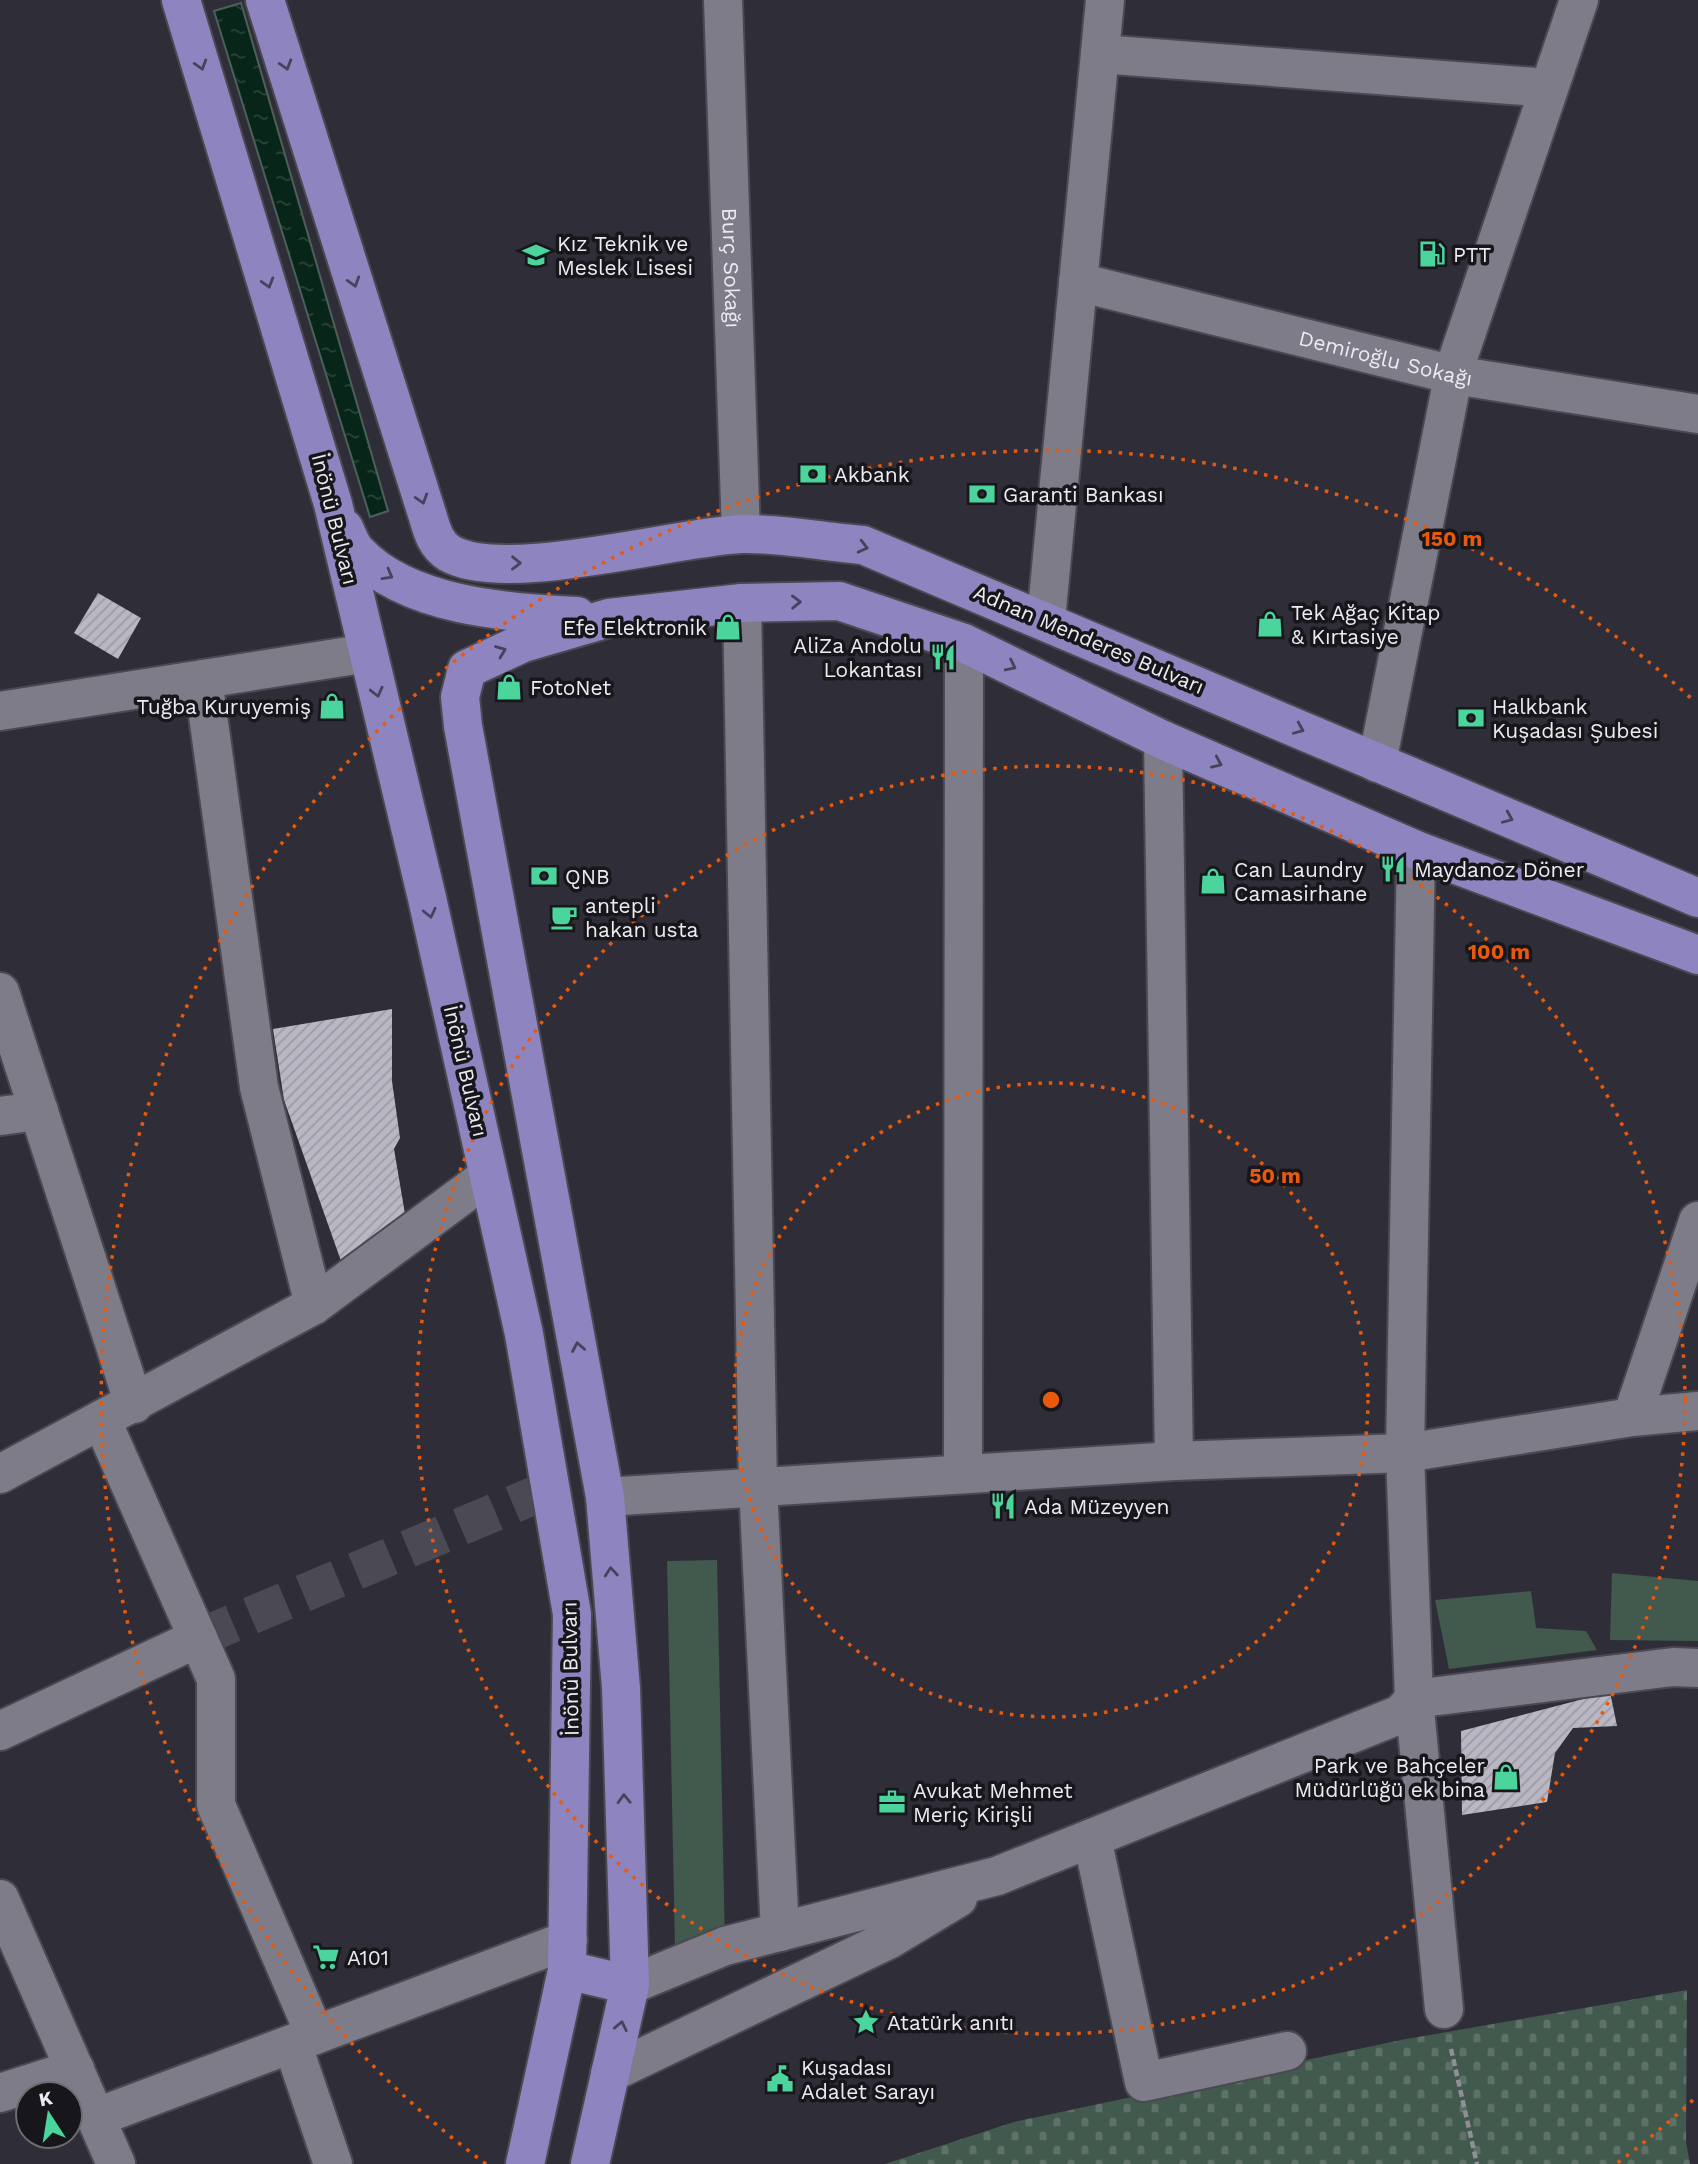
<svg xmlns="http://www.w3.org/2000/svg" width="1698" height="2164" font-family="'Work Sans',sans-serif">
<defs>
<pattern id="cemetery-stones" width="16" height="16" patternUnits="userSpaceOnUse" patternTransform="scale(1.75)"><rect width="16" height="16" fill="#42594d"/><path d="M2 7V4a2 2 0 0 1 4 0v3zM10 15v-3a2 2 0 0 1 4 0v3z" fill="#5d7167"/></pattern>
<pattern id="water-ripples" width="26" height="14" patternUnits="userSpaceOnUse" patternTransform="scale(1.75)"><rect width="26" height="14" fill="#082519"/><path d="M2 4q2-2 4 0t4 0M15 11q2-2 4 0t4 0" fill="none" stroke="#2c453b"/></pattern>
<pattern id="building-hatch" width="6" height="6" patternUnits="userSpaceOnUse" patternTransform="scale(1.75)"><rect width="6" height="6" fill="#b8b7c3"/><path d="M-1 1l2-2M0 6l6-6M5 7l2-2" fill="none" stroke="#9c9ba4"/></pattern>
</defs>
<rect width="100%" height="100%" fill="#2f2e38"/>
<path fill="url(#cemetery-stones)" d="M1687 1990 1686 2142 1690 2164H885L1014 2122 1401 2040Z"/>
<path fill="#42594d" d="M717 1560 725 1946 675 1947 667 1561Z
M1612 1573 1698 1581V1641L1610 1640Z
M1531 1591 1536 1628 1586 1631 1597 1650 1449 1669 1435 1600Z"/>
<path fill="url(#water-ripples)" stroke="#4c605a" stroke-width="2" d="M241 3 388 511 370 517 214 11Z"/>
<path fill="url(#building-hatch)" d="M98 593 141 618 118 659 74 633Z
M392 1009V1081L400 1138 394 1149 405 1214 341 1261 284 1100 273 1029Z
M1610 1692 1617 1726 1573 1728 1555 1753 1547 1802 1462 1815 1461 1731Z"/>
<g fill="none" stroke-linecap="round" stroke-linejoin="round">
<path stroke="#4b4a54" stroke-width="38" stroke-dasharray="38 19" stroke-linecap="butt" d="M198 1638 552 1488"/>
<g stroke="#4a4952" stroke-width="42">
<g id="minor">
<path id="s1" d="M723 0 741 534"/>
<path d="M1100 54 1549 88"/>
<path id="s2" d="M1078 282 1454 375 1698 414"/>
<path d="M742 603 758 1486 780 1932"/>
<path d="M1046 620 1105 0"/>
<path d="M203 679 259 1087 314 1305"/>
<path d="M0 711 368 653"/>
<path d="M1163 740 1174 1461"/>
<path d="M1377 763 1455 367 1579 0"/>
<path d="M1416 850 1405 1453 1414 1699 1444 2009"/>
<path d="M0 992 134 1404"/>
<path d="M0 1116 39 1111"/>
<path d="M1632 1417 1698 1221"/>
<path d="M102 1421 216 1679V1805L315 2035"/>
<path d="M0 1474 314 1305 488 1176"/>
<path d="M963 1474 964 643"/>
<path d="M605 1497 1174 1461 1405 1453 1632 1417 1698 1411"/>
<path d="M0 1731 198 1638"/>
<path d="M1092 1838 1144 2082 1287 2051"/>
<path d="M0 1899 116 2164"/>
<path d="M630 1985 725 1946 997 1876 1401 1714 1414 1699 1673 1667 1698 1668"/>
<path d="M293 2046 333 2164"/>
<path d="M610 2073 890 1939 958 1898"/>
<path d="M0 2093 75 2069"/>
<path d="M97 2117 568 1940"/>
</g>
</g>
<g stroke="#4a4952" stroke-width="42">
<path id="major" d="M181 0 333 504 427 898 524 1334 572 1614 567 1970 525 2164
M265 0 428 517C432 531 436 545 449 553 503 585 674 537 741 534 781 533 824 542 863 545L1698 898
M344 528C348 536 351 546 357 552 407 606 508 613 577 616
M567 1970 630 1985
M590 2164 630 1985 621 1688 605 1497 463 726 460 697 467 669 523 643 609 618 742 603 839 601 964 643 1163 740 1416 850 1698 955"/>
</g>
<path stroke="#908f98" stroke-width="4.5" stroke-dasharray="7 3.5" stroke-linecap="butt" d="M1451 2049 1477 2164"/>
<use href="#minor" stroke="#7d7c88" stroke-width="38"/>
<use href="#major" stroke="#8e84bf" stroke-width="38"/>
</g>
<defs><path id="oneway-chevron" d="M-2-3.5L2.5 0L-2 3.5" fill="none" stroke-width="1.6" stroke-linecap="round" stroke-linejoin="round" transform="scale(1.75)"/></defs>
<g stroke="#47435d">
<use href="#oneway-chevron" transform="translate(201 65) rotate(73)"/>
<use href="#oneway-chevron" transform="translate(286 65) rotate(73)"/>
<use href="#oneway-chevron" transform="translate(354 282) rotate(73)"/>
<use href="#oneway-chevron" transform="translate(268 283) rotate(73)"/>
<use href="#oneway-chevron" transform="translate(422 499) rotate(73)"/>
<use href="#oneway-chevron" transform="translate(863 547) rotate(14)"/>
<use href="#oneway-chevron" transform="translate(516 563) rotate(1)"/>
<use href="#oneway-chevron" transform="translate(388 575) rotate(29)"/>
<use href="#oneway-chevron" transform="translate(796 602) rotate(-1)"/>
<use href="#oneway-chevron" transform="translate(501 651) rotate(-21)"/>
<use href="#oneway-chevron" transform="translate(1011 666) rotate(26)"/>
<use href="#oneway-chevron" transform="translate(377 692) rotate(76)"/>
<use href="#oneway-chevron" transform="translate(1299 729) rotate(23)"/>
<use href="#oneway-chevron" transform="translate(1217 763) rotate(24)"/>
<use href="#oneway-chevron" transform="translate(1508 818) rotate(23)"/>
<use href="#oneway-chevron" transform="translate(430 913) rotate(77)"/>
<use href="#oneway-chevron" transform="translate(578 1347) rotate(-100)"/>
<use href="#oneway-chevron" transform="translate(611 1572) rotate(-95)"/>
<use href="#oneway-chevron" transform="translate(624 1799) rotate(-92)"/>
<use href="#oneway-chevron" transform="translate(621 2026) rotate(-78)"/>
</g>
<g fill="none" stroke="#e8590c" stroke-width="3.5" stroke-dasharray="3.5 7">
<circle cx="1051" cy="1400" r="317"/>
<circle cx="1051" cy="1400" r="634"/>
<path d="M1693 2100A950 950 0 0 1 1616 2164M486 2164A950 950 0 1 1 1693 700"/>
</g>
<defs>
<g id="fuel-bare" transform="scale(2.1)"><path d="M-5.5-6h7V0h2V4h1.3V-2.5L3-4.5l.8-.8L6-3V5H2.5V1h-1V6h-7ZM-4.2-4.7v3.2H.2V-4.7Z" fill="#4bd49b" stroke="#17171b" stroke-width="2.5" paint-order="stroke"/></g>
<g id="school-bare" transform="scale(2.1)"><path d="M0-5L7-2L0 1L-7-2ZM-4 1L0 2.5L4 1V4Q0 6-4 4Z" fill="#4bd49b" stroke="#17171b" stroke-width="2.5" paint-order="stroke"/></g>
<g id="bank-bare" transform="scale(2.1)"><path d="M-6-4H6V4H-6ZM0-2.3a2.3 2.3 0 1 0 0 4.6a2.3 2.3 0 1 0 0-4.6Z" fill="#4bd49b" stroke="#17171b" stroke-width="2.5" paint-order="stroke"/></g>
<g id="shop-bare" transform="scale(2.1)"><path d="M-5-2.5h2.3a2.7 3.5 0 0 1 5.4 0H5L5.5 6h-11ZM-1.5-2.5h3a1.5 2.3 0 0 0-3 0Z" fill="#4bd49b" stroke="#17171b" stroke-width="2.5" paint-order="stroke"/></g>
<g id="restaurant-bare" transform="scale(2.1)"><path d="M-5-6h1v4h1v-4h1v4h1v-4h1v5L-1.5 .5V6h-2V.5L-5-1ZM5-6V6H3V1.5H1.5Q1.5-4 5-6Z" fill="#4bd49b" stroke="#17171b" stroke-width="2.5" paint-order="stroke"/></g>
<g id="cafe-bare" transform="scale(2.1)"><path d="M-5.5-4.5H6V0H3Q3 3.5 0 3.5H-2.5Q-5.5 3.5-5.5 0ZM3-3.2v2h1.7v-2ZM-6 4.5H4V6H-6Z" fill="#4bd49b" stroke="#17171b" stroke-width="2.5" paint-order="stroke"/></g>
<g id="office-bare" transform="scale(2.1)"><path d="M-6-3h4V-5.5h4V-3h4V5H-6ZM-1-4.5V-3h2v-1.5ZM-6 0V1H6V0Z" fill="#4bd49b" stroke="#17171b" stroke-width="2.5" paint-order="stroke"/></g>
<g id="supermarket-bare" transform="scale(2.1)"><path d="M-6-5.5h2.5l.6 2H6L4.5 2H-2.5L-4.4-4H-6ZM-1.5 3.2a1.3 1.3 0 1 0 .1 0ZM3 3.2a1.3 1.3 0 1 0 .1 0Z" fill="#4bd49b" stroke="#17171b" stroke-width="2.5" paint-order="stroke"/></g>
<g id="sight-bare" transform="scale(2.1)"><path d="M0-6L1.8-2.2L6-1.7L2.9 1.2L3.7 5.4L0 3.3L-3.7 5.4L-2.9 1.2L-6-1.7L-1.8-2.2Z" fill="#4bd49b" stroke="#17171b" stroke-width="2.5" paint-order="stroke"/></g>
<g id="civic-bare" transform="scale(2.1)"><path d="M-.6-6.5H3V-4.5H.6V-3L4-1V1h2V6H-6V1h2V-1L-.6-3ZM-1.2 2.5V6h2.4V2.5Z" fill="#4bd49b" stroke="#17171b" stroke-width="2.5" paint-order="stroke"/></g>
</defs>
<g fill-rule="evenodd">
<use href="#fuel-bare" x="1432" y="254"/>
<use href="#school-bare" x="536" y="255"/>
<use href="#bank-bare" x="813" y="474"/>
<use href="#bank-bare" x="982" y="494"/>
<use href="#shop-bare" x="1270" y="624"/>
<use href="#shop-bare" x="728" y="627"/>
<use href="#restaurant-bare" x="943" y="657"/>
<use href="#shop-bare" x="509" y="687"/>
<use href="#shop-bare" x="332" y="706"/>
<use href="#bank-bare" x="1471" y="718"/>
<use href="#restaurant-bare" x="1393" y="869"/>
<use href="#bank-bare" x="544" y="876"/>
<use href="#shop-bare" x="1213" y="881"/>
<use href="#cafe-bare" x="564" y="917"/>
<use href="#restaurant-bare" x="1003" y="1506"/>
<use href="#shop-bare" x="1506" y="1777"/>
<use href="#office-bare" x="892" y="1802"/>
<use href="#supermarket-bare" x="326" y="1957"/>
<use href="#sight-bare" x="866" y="2022"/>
<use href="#civic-bare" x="780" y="2079"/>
</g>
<g text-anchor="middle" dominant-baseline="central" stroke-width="7" stroke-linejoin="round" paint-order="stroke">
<g font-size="21" fill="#ecebf2" stroke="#17171b" text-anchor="start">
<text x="557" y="243">Kız Teknik ve<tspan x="557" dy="24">Meslek Lisesi</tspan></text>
<text x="1453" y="254">PTT</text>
<text x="834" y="474">Akbank</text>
<text x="1003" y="494">Garanti Bankası</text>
<text x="1291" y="612">Tek Ağaç Kitap<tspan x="1291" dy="24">&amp; Kırtasiye</tspan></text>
<text x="707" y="627" text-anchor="end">Efe Elektronik</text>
<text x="922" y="645" text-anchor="end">AliZa Andolu<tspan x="922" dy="24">Lokantası</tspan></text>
<text x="530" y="687">FotoNet</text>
<text x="311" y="706" text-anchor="end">Tuğba Kuruyemiş</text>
<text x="1492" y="706">Halkbank<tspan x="1492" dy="24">Kuşadası Şubesi</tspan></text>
<text x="1234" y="869">Can Laundry<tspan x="1234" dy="24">Camasirhane</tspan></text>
<text x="1414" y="869">Maydanoz Döner</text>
<text x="565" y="876">QNB</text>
<text x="585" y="905">antepli<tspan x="585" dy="24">hakan usta</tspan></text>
<text x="1024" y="1506">Ada Müzeyyen</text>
<text x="1485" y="1765" text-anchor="end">Park ve Bahçeler<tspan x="1485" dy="24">Müdürlüğü ek bina</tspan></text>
<text x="913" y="1790">Avukat Mehmet<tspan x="913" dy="24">Meriç Kirişli</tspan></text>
<text x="347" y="1957">A101</text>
<text x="887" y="2022">Atatürk anıtı</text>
<text x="801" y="2067">Kuşadası<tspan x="801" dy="24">Adalet Sarayı</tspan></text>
</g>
<g font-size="21" fill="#ecebf2" stroke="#17171b">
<text stroke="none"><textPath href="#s1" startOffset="268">Burç Sokağı</textPath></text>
<text stroke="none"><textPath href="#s2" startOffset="317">Demiroğlu Sokağı</textPath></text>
<text transform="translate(335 519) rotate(76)">İnönü Bulvarı</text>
<text transform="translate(1089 639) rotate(23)">Adnan Menderes Bulvarı</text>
<text transform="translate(466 1071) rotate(77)">İnönü Bulvarı</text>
<text transform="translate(570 1669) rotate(-91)">İnönü Bulvarı</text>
</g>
</g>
<circle cx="1051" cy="1400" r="10" fill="#e8590c" stroke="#17171b" stroke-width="3.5"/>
<g font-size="21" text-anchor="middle" font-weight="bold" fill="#e8590c" stroke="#17171b" stroke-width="7" stroke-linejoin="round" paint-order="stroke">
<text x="1452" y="546">150 m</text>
<text x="1499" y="959">100 m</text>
<text x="1275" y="1183">50 m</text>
</g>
<g transform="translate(49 2115) rotate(348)"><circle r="33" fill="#17171b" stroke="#6c6c71" stroke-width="2"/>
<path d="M0-5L12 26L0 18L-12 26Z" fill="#4bd49b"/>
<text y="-10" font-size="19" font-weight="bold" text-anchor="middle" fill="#ecebf2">K</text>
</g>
</svg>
